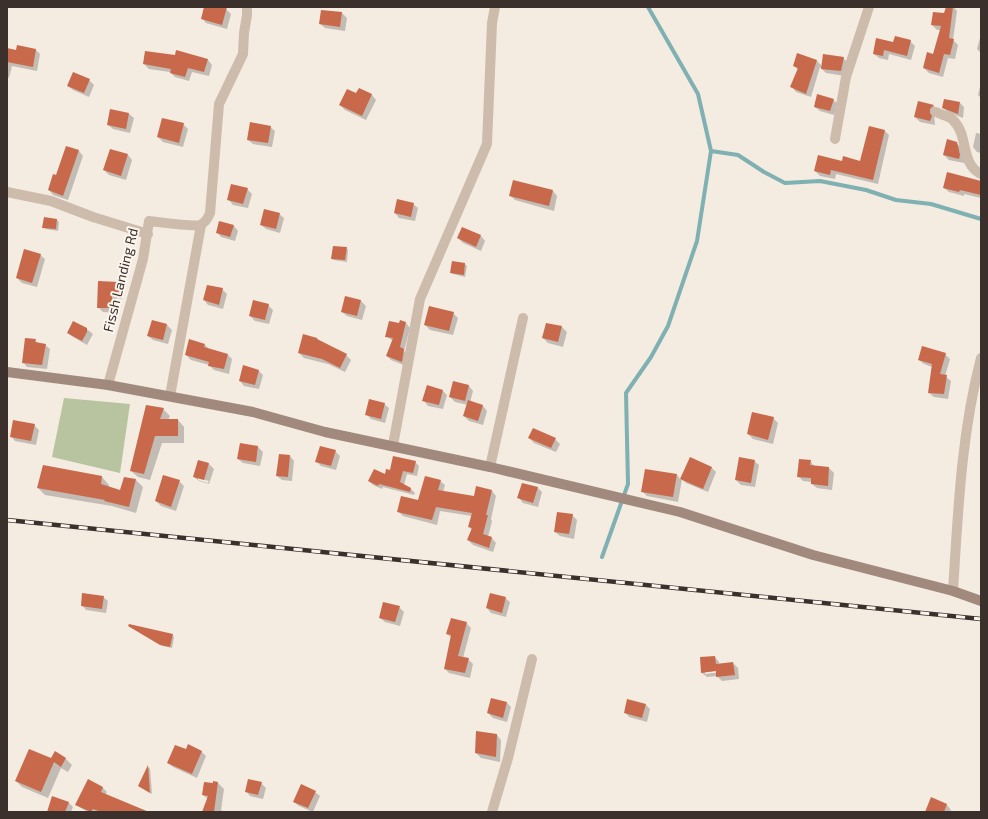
<svg xmlns="http://www.w3.org/2000/svg" width="988" height="819" font-family="'Exo 2',sans-serif">
<rect width="100%" height="100%" fill="#f4ebe1"/>
<path fill="#b8c4a0" d="M64 398 130 404 120 473 52 457Z"/>
<path fill="#0003" fill-rule="evenodd" d="M205 7H220L226 9 231 14 227 29 206 23 202 18Z
M947 7H954L957 11 953 40 958 45 955 59 948 58 943 77 929 73 924 68 934 55 941 30H937L932 25 945 14Z
M322 11 342 13 347 18 345 31 325 28 320 24Z
M981 34V53L977 49Z
M910 41 915 46 911 60 889 54 888 60 879 58 874 54 894 43Z
M7 49 17 52 36 50 40 54 37 71 12 66 9 78 7 77Z
M843 58 848 63 845 76 826 73 820 67 811 97 796 92 792 87 798 70 794 66 816 60 822 66Z
M208 60 212 65 209 76 192 72 189 81 175 77 170 72 149 69 144 64Z
M89 80 94 85 89 97 73 90 68 86Z
M981 83V98L978 95Z
M359 89 372 95 376 100 366 120 345 110 340 105 356 95Z
M833 100 838 104 834 115 820 111 815 107Z
M919 102 934 106 938 111 934 114 935 125 920 122 915 117Z
M960 103 964 107 963 118 948 112 943 107Z
M111 110 129 114 134 118 130 133 113 129 108 125Z
M183 124 188 129 183 147 163 142 158 137Z
M270 127 275 131 272 147 253 144 248 140Z
M885 131 889 135 878 184 836 174 835 179 820 176 815 171 843 163 861 162Z
M976 133 981 134V153L977 152 973 147Z
M956 143 961 147 964 160V163L949 160 944 155Z
M66 147 79 151 83 156 68 200 53 195 49 190 57 176Z
M128 155 132 160 126 180 109 175 104 170Z
M514 181 553 191 557 196 554 211 515 200 510 195Z
M981 182V198L964 194V196L949 192 944 188Z
M247 189 252 194 248 208 233 205 229 200Z
M413 204 418 208 415 221 399 218 395 213Z
M279 214 284 218 280 233 266 229 261 225Z
M57 220 59 222 58 231 46 229 44 227Z
M234 226 238 231 235 241 221 237 217 232Z
M462 228 481 236 485 241 481 251 463 243 458 238Z
M346 248 348 250 347 262 334 260 332 258Z
M40 255 45 259 37 287 22 283 17 278Z
M453 262 465 264 467 266 465 277 453 274 451 272Z
M118 283 123 287 122 299 117 298 116 313 103 312 98 307Z
M222 289 227 294 223 309 208 305 204 300Z
M346 297 361 301 366 306 362 320 347 316 342 312Z
M268 305 273 310 269 324 255 321 250 316Z
M453 313 458 318 453 335 430 330 425 325Z
M152 321 167 325 172 330 168 344 153 340 148 336Z
M74 322 88 330 93 334 87 345 73 337 68 333Z
M406 323 410 328 404 351 408 355 406 366 391 360 387 356 393 341 386 336 400 324Z
M547 324 562 327 567 332 563 347 548 343 543 338Z
M317 338 321 343 346 355 351 360 345 372 328 364 304 358 299 353Z
M35 340 39 344 45 345 50 349 47 369 27 367 23 362Z
M205 345 209 349 228 355 232 359 229 374 214 370 209 365 191 360 186 355Z
M945 354 950 359 945 376 951 381 948 399 934 397 929 393 932 367 924 364 919 360Z
M258 370 263 375 259 389 244 386 240 381Z
M454 382 469 386 473 391 470 402 483 406 487 411 483 425 469 421 464 416 468 405 455 402 450 397Z
M442 390 447 395 443 409 428 406 424 401Z
M384 404 389 408 385 423 371 419 366 414Z
M163 409 170 416 168 420H178L184 427V443H162L150 480 138 477 131 471Z
M773 418 778 423 773 444 753 439 748 434Z
M34 425 39 430 36 445 15 441 11 436Z
M529 438 555 439 560 444 556 452 534 443Z
M241 445 258 447 263 452 260 466 243 463 238 459Z
M335 451 340 456 336 470 321 466 317 462Z
M290 456 294 461 292 481 282 480 277 476Z
M690 459 712 468 716 472 708 492 686 483 682 479 678 502 647 496 642 491 646 470 677 475 681 480Z
M199 461 209 464 214 469 209 484 199 481 194 477ZM198 478 209 481 208 483 198 480Z
M754 461 759 465 755 487 741 485 736 480Z
M810 461 815 467 829 468 834 473 832 490 817 488 812 484V482L803 481 798 476Z
M415 462 419 466 417 476 407 474 404 485 411 489 415 493 414 495 383 487 382 489 373 485 369 481 386 476 391 471Z
M44 466 102 477 109 485V487L121 491 124 478 136 480 143 487 136 513 112 506 45 495 38 488Z
M179 481 184 486 176 511 161 506 156 501Z
M440 481 445 485 443 492 475 497 477 488 492 491 496 496 491 519 492 521 488 537 492 538 496 543 493 552 473 545 468 540 472 530 469 527 472 516 440 511 437 525 403 516 398 511 419 501Z
M537 487 542 492 538 507 523 503 519 498Z
M572 515 577 520 574 539 560 536 555 532Z
M103 597 108 601 106 613 86 610 82 605Z
M505 598 510 602 506 617 491 613 487 608Z
M399 607 404 612 400 626 385 622 380 618Z
M466 623 471 628 463 658 468 659 473 664 470 678 449 673 445 669 452 638 447 634Z
M130 626 172 635 174 637 172 648 163 646Z
M715 657 719 662V664L733 663 738 668 739 679 722 681 717 676 707 677 702 673ZM720 670 721 672 705 674V672Z
M506 702 511 707 507 722 493 718 488 713Z
M646 705 650 709 647 722 629 717 625 712Z
M497 735 501 740 500 762 481 758 476 753Z
M186 751H201L206 756 197 778 173 767 168 763Z
M56 753 66 759 72 765 68 772 61 768 48 798 22 787 16 781 51 759Z
M149 767 150 769 152 794 139 786Z
M88 780 103 788 107 792 105 795 147 812H88L81 808 77 804Z
M218 783 224 789 221 810 225 812H203L208 799 203 795Z
M261 783 266 788 263 799 250 796 246 791Z
M315 792 320 796 313 812 299 806 294 802Z
M68 802 73 807 71 812H48Z
M947 805 951 810 950 812H926Z"/>
<g fill="none" stroke-linecap="round" stroke-linejoin="round">
<path stroke="#7fb0b2" stroke-width="4" d="M711 151 738 155 764 172 785 183 820 181 866 190 896 200 931 204 981 219
M602 557 628 484 626 393 651 357 668 326 697 241 711 151 698 94 648 7"/>
</g>
<path fill="#c8694b" d="M204 7H227L222 25 201 19Z
M946 7H953L949 38 954 39 950 55 944 54 939 73 923 68 927 52 933 54 941 26 931 25 933 12 944 13Z
M321 10 342 12 340 27 319 24Z
M895 36 911 40 907 56 884 50 883 56 873 54 876 38 893 42Z
M17 45 36 49 33 67 7 62V48L16 50Z
M176 50 208 59 204 72 188 68 185 77 170 73 171 69 143 64 145 51 175 55Z
M797 53 817 60 806 94 790 87 798 68 793 66Z
M823 54 844 57 841 71 821 69Z
M73 72 90 79 84 93 67 86Z
M359 88 372 94 362 116 339 105 347 89 356 93Z
M817 94 834 99 830 111 814 107Z
M944 99 960 102 958 114 942 108Z
M918 101 934 105 930 109V113L932 116 930 121 914 117Z
M110 109 129 113 126 129 107 125Z
M162 118 184 123 179 143 157 137Z
M250 122 271 126 268 143 247 140Z
M869 126 885 130 873 180 831 170 830 175 814 171 818 155 842 161 843 156 860 161Z
M947 139 957 142 960 155 959 159 943 155Z
M66 146 79 150 63 196 48 190 53 174 56 175Z
M110 149 128 154 121 176 103 170Z
M947 172 981 181V195L960 190 959 192 943 188Z
M513 180 553 190 549 206 509 196Z
M231 184 248 188 243 204 227 200Z
M397 199 414 203 411 217 394 213Z
M264 209 280 213 276 229 260 225Z
M44 217 57 219 56 229 42 228Z
M219 221 234 225 230 237 216 233Z
M462 227 481 235 476 247 457 238Z
M333 246 347 247 345 260 331 259Z
M24 249 41 254 32 283 16 278Z
M452 261 465 263 464 275 450 273Z
M98 281 119 282 118 294H112V308H97Z
M207 285 223 288 219 305 203 300Z
M345 296 361 300 357 316 341 312Z
M253 300 269 304 265 320 249 316Z
M429 306 454 312 449 331 424 325Z
M152 320 167 324 163 340 147 336Z
M400 320 406 322 400 347 404 349 402 362 386 356 393 338 385 337 389 321 399 323Z
M73 321 87 328V332L82 341 67 333Z
M546 323 562 326 558 342 542 338Z
M303 334 317 338V339L347 354 340 368 322 359 298 353Z
M25 338 36 339 35 342 46 344 42 365 22 363Z
M189 339 205 344 204 347 228 354 224 369 208 366 209 362 185 355Z
M922 346 946 353 940 374 947 375 944 394 928 393 932 364 918 360Z
M243 365 259 370 255 385 239 381Z
M453 381 469 385 465 401 449 397Z
M427 385 443 390 439 405 422 401Z
M369 399 385 403 381 419 365 415Z
M468 400 483 405 478 421 463 416Z
M146 405 164 408 160 419H178V436H155L144 474 130 471Z
M752 412 774 417 768 440 747 434Z
M13 420 35 424 31 441 10 437Z
M533 428 556 438 551 448 528 438Z
M240 443 258 446 256 462 237 459Z
M320 446 336 450 331 466 315 462Z
M279 454 290 455 288 477 276 476Z
M393 456 416 461 413 473 403 471 400 482 411 488 410 492 379 484 378 486 368 481 374 469 385 474 386 469 390 470Z
M690 457 712 467 703 489 680 479Z
M739 457 755 460 751 483 735 480Z
M799 459 811 460 810 465 829 467 828 486 811 484V478L797 477Z
M198 460 209 463 204 480 193 477Z
M43 465 102 476 101 484 120 490 124 477 136 479 129 507 104 501 105 500 37 488Z
M645 469 677 474 673 497 641 492Z
M163 475 180 480 171 507 155 501Z
M425 476 441 480 438 490 474 496 476 486 492 490 486 515H488L483 534 492 537 489 548 467 540 472 528 468 527 472 513 436 507 432 520 397 512 401 496 418 500Z
M522 483 538 487 533 503 517 498Z
M557 512 573 514 569 534 554 532Z
M82 593 104 596 102 609 81 606Z
M490 593 506 597 502 613 486 608Z
M383 602 400 606 395 622 379 618Z
M451 618 467 622 458 656 469 658 465 673 444 669 451 635 446 634Z
M129 624 173 634 170 647 160 645 128 626Z
M715 656 716 664 733 662 735 675 716 677V671L701 673 700 657Z
M491 698 507 702 503 718 487 713Z
M627 699 646 704 642 718 624 713Z
M476 731 497 734 496 757 475 753Z
M188 744 202 751 192 774 167 763 175 745 186 749Z
M29 749 51 758 55 751 66 758 61 767 54 762 41 792 15 781Z
M148 765 150 793 138 786Z
M88 779 103 787 101 792 149 812H101L93 809 91 812 75 805Z
M248 779 262 782 258 795 245 792Z
M213 781 218 782 214 812H202L208 796 202 795 204 782 213 783Z
M301 784 316 791 308 808 293 802Z
M52 796 69 802 65 812H47Z
M931 797 947 804 944 812H925Z"/>
<g fill="none" stroke-linecap="round" stroke-linejoin="round">
<path stroke="#cdbbac" stroke-width="10" d="M936 112C941 115 950 116 953 120 969 135 960 164 981 174
M835 139 846 77 869 7
M7 192 51 201 93 217 148 234
M108 385 143 259 149 221C159 222 193 227 200 225 205 223 208 218 210 213L219 104 243 54 244 33 247 15V7
M170 396 201 225
M393 445 420 299 487 144 492 23 495 7
M490 467 523 318
M953 591C958 513 961 434 981 358
M492 812 508 758 532 659"/>
<path stroke="#a18a7d" stroke-width="10" d="M7 372 108 385 253 412 325 432 490 467 680 512 813 555 953 591 981 601"/>
<g stroke="#3b302b" stroke-width="4.5">
<path id="rail" d="M7 520 981 619"/>
</g>
<use href="#rail" stroke="#fbf5ee" stroke-width="3" stroke-dasharray="9" stroke-linecap="butt"/>
</g>
<g text-anchor="middle" dominant-baseline="central" stroke-width="4" stroke-linejoin="round" paint-order="stroke">
<g font-size="14" fill="#3b302b" stroke="#fbf5ee">
<text transform="translate(120 280) rotate(-76)">Fissh Landing Rd</text>
</g>
</g>
<rect width="988" height="819" fill="none" stroke="#3b302b" stroke-width="16"/>
</svg>
